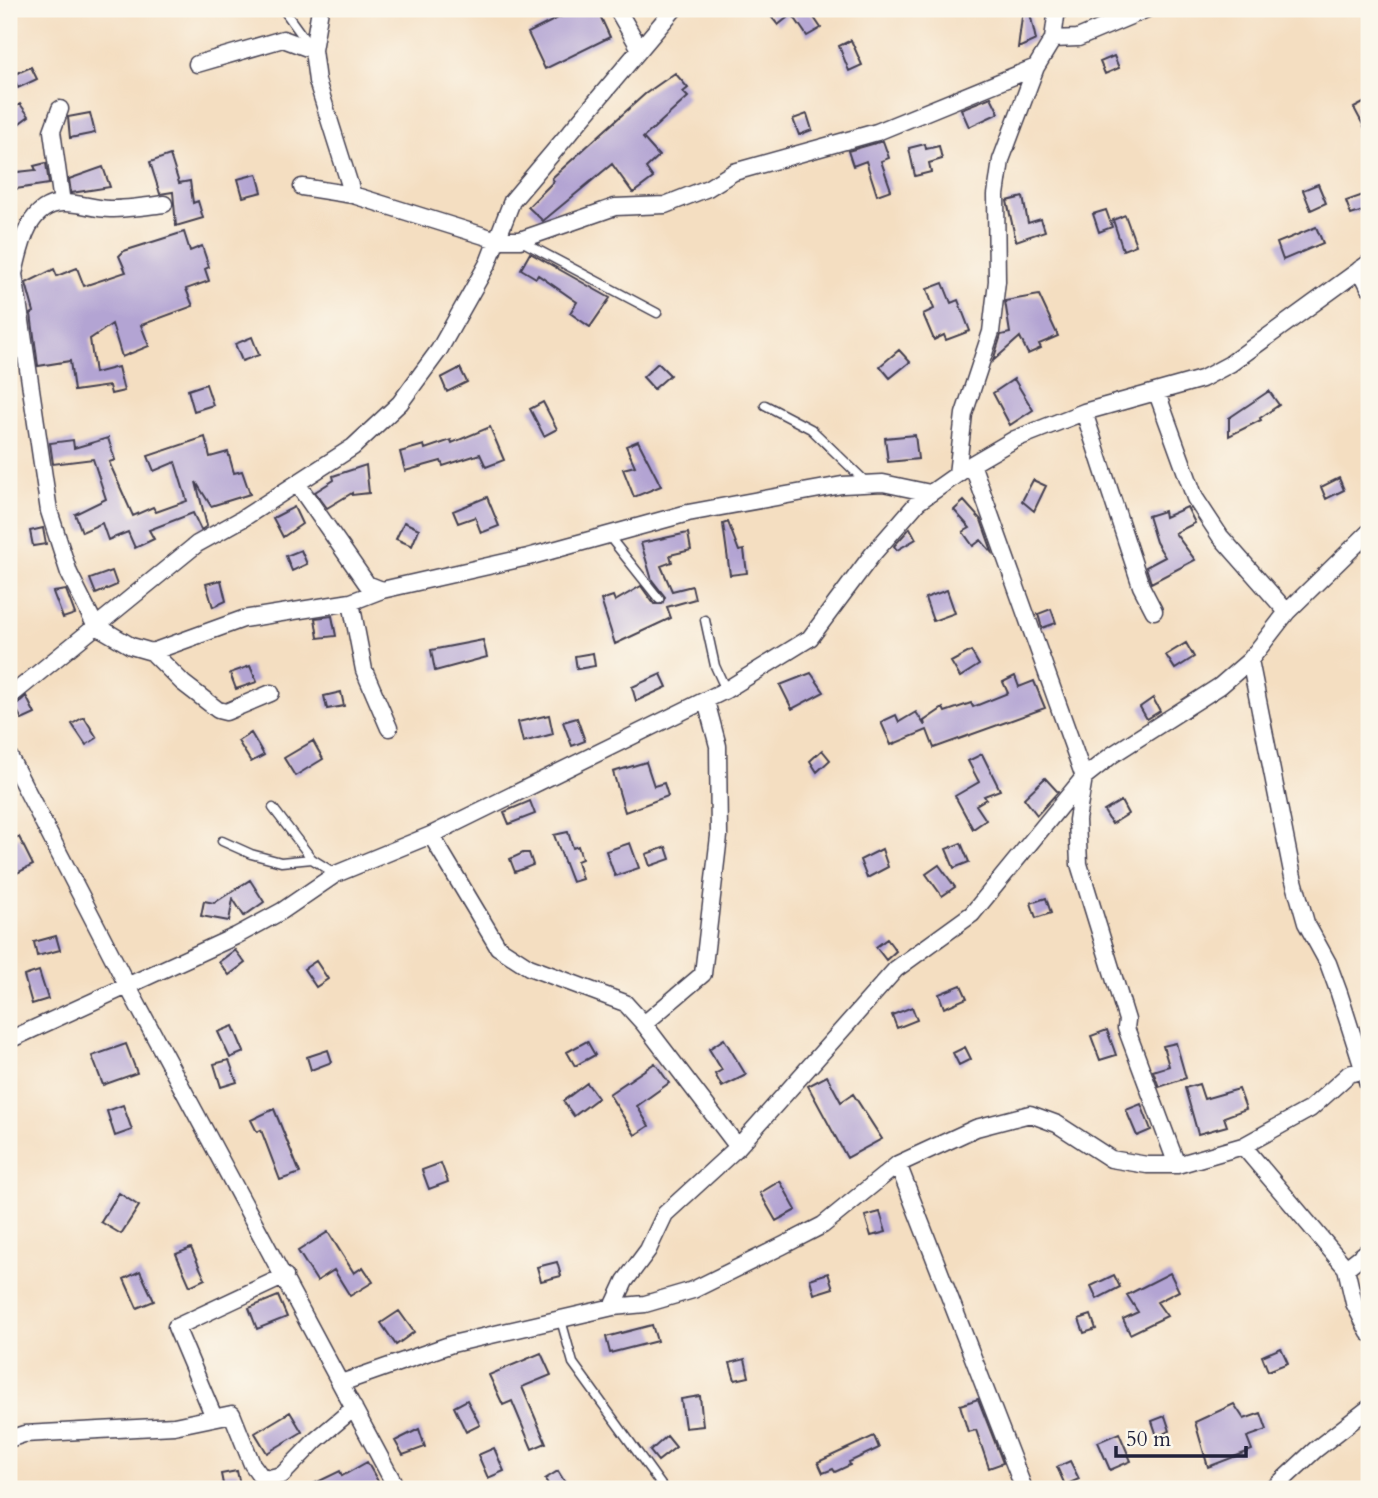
<svg xmlns="http://www.w3.org/2000/svg" width="1378" height="1498" font-family="Cardo,serif">
<rect width="100%" height="100%" fill="#fbf7ec"/>
<filter id="ink" filterUnits="userSpaceOnUse"><feTurbulence type="fractalNoise" baseFrequency=".0143" numOctaves="2"/><feDisplacementMap in="SourceGraphic" scale="14" xChannelSelector="R" yChannelSelector="G"/><feConvolveMatrix kernelMatrix="1 2 1 2 8 2 1 2 1" color-interpolation-filters="sRGB"/></filter>
<filter id="wash" filterUnits="userSpaceOnUse"><feTurbulence type="fractalNoise" baseFrequency=".00686" numOctaves="4" result="noise"/><feDisplacementMap in="SourceGraphic" scale="28" xChannelSelector="R" yChannelSelector="G"/><feGaussianBlur stdDeviation="1.57" result="paint"/><feColorMatrix in="noise" values="0 0 0 0 0 0 0 0 0 0 0 0 0 0 0 0 0 1.4 0 .05"/><feComposite in="paint" operator="in"/></filter>
<g filter="url(#wash)">
<rect width="100%" height="100%" fill="#f4dec1"/>
<g id="blocks">
<path fill="#b3a4d3" d="M576 9H597L610 37 545 69 528 33Z
M765 9H808L821 28 807 36 792 14 778 25Z
M1023 9H1029L1036 40 1018 48Z
M851 40 862 65 849 71 839 46Z
M1114 56 1119 68 1105 74 1100 62Z
M31 67 37 79 18 88 13 75Z
M675 73 688 88 683 92 688 97 643 138 659 156 646 168 653 178 633 193 612 164 543 221 528 207 554 181 552 178 645 94Z
M991 97 999 113 969 127 961 109Z
M1369 100V136L1354 108Z
M20 104 29 116 9 131V111Z
M90 113 95 133 70 138 68 117Z
M807 114 812 130 799 135 793 119Z
M883 141 889 158 881 161 891 190 877 195 866 161 853 166 848 151Z
M925 144 926 149 939 146 942 159 929 163 931 172 915 176 909 148Z
M170 155 179 183 190 181 193 203 198 201 203 218 176 226 173 192 160 194 150 162Z
M46 163 49 184 9 190V173L36 170 34 166Z
M103 167 110 187 71 193 69 179Z
M257 174 262 192 243 197 238 179Z
M1318 184 1326 203 1311 210 1303 190Z
M1369 193V209L1351 215 1346 201Z
M1023 197 1028 223 1041 219 1045 231 1016 241 1007 201Z
M1106 210 1112 227 1099 232 1093 214Z
M1125 215 1136 245 1123 250 1113 220Z
M1316 227 1323 243 1283 260 1277 243Z
M184 232 190 251 202 246 209 267 205 269 209 281 186 289 193 306 141 325 149 346 122 357 112 324 90 339 95 373 118 367 124 391 111 394 109 386 74 391 70 361 38 366 31 314 34 312 26 283 54 269 57 276 77 268 84 286 126 272 119 256 124 251Z
M530 253 610 298 590 327 570 313 577 302 538 275 536 278 521 269Z
M943 283 951 303 958 300 970 331 946 340 944 335 934 340 923 314 934 309 927 289Z
M1039 295 1058 336 1039 344 1041 348 1028 354 1020 337 993 361 1001 335 1010 333 1005 301Z
M252 337 259 355 242 361 235 344Z
M899 350 910 362 890 378 880 366Z
M658 363 670 375 654 389 643 377Z
M460 368 467 382 447 392 441 378Z
M1014 379 1033 410 1010 425 993 393Z
M206 384 213 405 194 411 188 390Z
M1269 391 1279 405 1260 418 1261 420 1229 436V418Z
M543 402 557 429 544 436 530 409Z
M490 427 504 460 486 467 480 454 443 466 441 461 405 471 400 452 424 445 425 449 451 440 452 443Z
M915 435 918 459 888 462 885 438Z
M205 437 210 457 228 452 234 473 242 471 250 494 211 506 196 482 207 526 201 530 193 513 149 530 154 539 135 548 128 532 108 540 102 523 82 532 75 514 106 499 93 459 53 464 50 443 73 440 74 448 108 438 115 460 109 462 133 516 153 507 156 512 187 501 175 462 154 471 148 456Z
M638 441 661 486 634 497 623 469 635 466 626 446Z
M366 465 369 493 352 495V493L327 508 315 492 334 480 333 476Z
M1339 478 1344 490 1326 499 1321 487Z
M1033 480 1046 486 1034 511 1022 501Z
M487 497 499 526 481 533 475 517 458 523 453 511Z
M964 501 981 520 993 554 981 540 973 546 963 532 970 528 954 510Z
M294 507 302 524 283 537 273 518Z
M1187 507 1195 523 1175 533 1195 560 1151 583 1146 567 1165 557 1156 542 1148 516 1164 511 1165 517Z
M404 522 419 529 412 546 396 539Z
M728 522 739 551 744 550 747 573 730 575 723 524Z
M43 528 46 544 33 546 30 531Z
M910 528 916 539 897 550 894 546Z
M688 533 691 550 670 555 672 562 661 566 672 591 692 586 695 599 667 607 671 618 615 644 601 600 613 596 615 601 641 586 654 604H662L665 597 652 580 641 543Z
M301 550 307 564 292 571 286 556Z
M112 571 117 585 96 594 90 579Z
M221 580 226 601 213 607 206 584Z
M66 590 75 614 63 618 53 592Z
M947 590 955 613 933 621 925 598Z
M1051 609 1056 623 1042 628 1038 614Z
M332 616 336 636 318 638 315 618Z
M483 640 487 657 435 671 431 650Z
M1186 643 1194 657 1175 669 1166 655Z
M971 651 979 665 960 677 951 662Z
M593 653 595 666 577 669 575 656Z
M250 666 257 682 236 689 230 673Z
M811 673 824 692 792 709 780 685Z
M661 674 667 687 636 701 632 687Z
M1015 676 1019 687 1034 681 1045 708 934 748 927 730 891 745 881 722 896 715 899 722 916 712 925 726 924 721 943 708 945 712 971 703 973 707 1008 693 1003 682Z
M341 692 344 706 327 709 324 696Z
M26 696 35 714 22 720 15 706Z
M1153 698 1160 711 1147 719 1140 707Z
M549 715 553 734 523 742 518 722Z
M84 717 97 738 86 745 72 724Z
M577 718 585 741 572 746 563 722Z
M251 733 264 755 251 762 238 741Z
M313 741 323 759 295 776 284 758Z
M822 750 830 760 817 772 810 761Z
M982 754 1000 790 984 796 986 799 976 805 986 820 973 829 955 796 979 782 968 761Z
M646 762 654 786 664 783 668 796 625 812 613 772Z
M1045 778 1058 792 1037 815 1024 798Z
M530 801 535 814 509 824 504 812Z
M1121 801 1128 814 1112 824 1104 811Z
M568 832 573 848 578 846 582 859 577 861 582 879 572 882 554 835Z
M19 837 33 865 9 877V842Z
M630 843 639 868 615 876 606 851Z
M961 843 969 862 954 868 946 849Z
M666 847 670 859 650 866 646 854Z
M882 849 888 867 867 878 860 860Z
M523 853H529L533 865 515 872 510 859Z
M939 865 955 887 942 896 926 874Z
M250 880 264 902 244 916 233 899 229 921 201 916 204 901 214 903Z
M1046 898 1051 913 1036 918 1031 903Z
M56 936 60 950 37 956 34 942Z
M887 939 896 951 886 960 876 947Z
M235 950 245 963 229 975 219 962Z
M316 961 328 979 316 987 304 969Z
M39 971 48 999 32 1004 24 976Z
M961 985 967 998 944 1008 939 994Z
M912 1007 917 1020 897 1028 892 1015Z
M233 1026 244 1052 230 1058 218 1032Z
M1107 1030 1116 1055 1100 1060 1091 1036Z
M724 1039 746 1075 722 1087 715 1074 722 1070 709 1049Z
M587 1041 595 1055 575 1066 567 1052Z
M1176 1043 1186 1078 1159 1087 1153 1071 1169 1066 1163 1046Z
M126 1044 137 1073 103 1085 92 1056Z
M965 1047 971 1059 959 1065 953 1053Z
M328 1050 332 1062 311 1070 307 1057Z
M229 1060 237 1082 221 1087 214 1064Z
M655 1063 669 1083 637 1106 649 1126 635 1135 609 1094Z
M827 1076 841 1102 853 1094 882 1139 847 1158 808 1086Z
M587 1083 598 1098 574 1116 563 1101Z
M1199 1084 1204 1099 1239 1089 1246 1109 1224 1117 1227 1126 1198 1134 1185 1088Z
M1141 1104 1151 1130 1137 1136 1126 1110Z
M123 1105 132 1130 115 1136 107 1111Z
M274 1109 300 1173 280 1180 261 1130 257 1132 251 1120Z
M441 1163 448 1182 429 1189 422 1170Z
M780 1181 796 1210 776 1221 760 1193Z
M119 1193 139 1206 121 1234 101 1222Z
M880 1212 886 1232 871 1236 865 1216Z
M328 1232 354 1273 363 1267 373 1282 350 1296 334 1270 317 1281 298 1251Z
M191 1248 205 1279 190 1286 176 1254Z
M557 1262 561 1276 541 1281 537 1267Z
M140 1271 154 1301 137 1308 124 1279Z
M828 1273 833 1288 814 1294 810 1279Z
M1170 1273 1179 1291 1157 1302 1167 1316 1130 1334 1123 1319 1138 1312 1127 1295Z
M1114 1275 1120 1287 1097 1299 1091 1286Z
M278 1296 287 1317 257 1329 249 1308Z
M399 1311 414 1332 396 1345 381 1323Z
M1091 1315 1096 1329 1084 1333 1079 1319Z
M652 1325 657 1341 610 1353 606 1337Z
M1281 1348 1288 1363 1268 1371 1262 1356Z
M541 1353 551 1375 522 1387 546 1443 532 1449 512 1401 503 1405 489 1375Z
M745 1359 749 1377 735 1380 730 1363Z
M700 1396 703 1426 685 1428 681 1399Z
M978 1399 1003 1463 989 1468 976 1430 968 1432 960 1405Z
M467 1400 480 1425 466 1432 454 1407Z
M1234 1404 1244 1419 1261 1413 1267 1430 1247 1437 1252 1450 1208 1467 1195 1422Z
M290 1412 302 1432 267 1453 255 1433Z
M1165 1416 1170 1431 1157 1436 1152 1421Z
M419 1429 425 1447 403 1455 395 1441Z
M1119 1433 1131 1461 1110 1470 1098 1442Z
M667 1436 676 1447 658 1461 650 1451Z
M874 1436 879 1448 849 1462 850 1465 835 1472 833 1469 823 1473 818 1462Z
M494 1448 504 1471 488 1478 478 1455Z
M1070 1461 1079 1479 1065 1485 1057 1467Z
M367 1462 379 1483 368 1489H303L340 1471 342 1476Z
M237 1471 241 1489H224L221 1474Z
M558 1471 569 1489H551L545 1479Z"/>
</g>
</g>
<g filter="url(#ink)">
<use href="#blocks" fill-opacity="0" stroke="#423e4f" stroke-width="2"/>
<g fill="none" stroke-linecap="round" stroke-linejoin="round">
<g stroke="#423e4f" stroke-width="11">
<path id="lane" d="M283 9 309 45
M521 241 657 313
M765 405 811 429 868 484
M608 535 659 599
M705 620 715 666 726 690
M273 808 312 859
M222 841 251 854 281 862 312 859 336 874
M561 1320 573 1363 664 1489"/>
</g>
<g stroke="#423e4f" stroke-width="19">
<path id="street" d="M320 9 313 50 317 81 353 195
M617 9 640 49
M1053 39 1078 38 1147 9
M197 64 283 39 313 50
M60 109 52 131 62 203
M302 187 353 195 497 240H520L615 207 665 205 708 188 734 172 877 132 1036 67
M164 204C147 206 128 209 110 209 94 209 77 202 62 203 27 205 20 248 14 274L49 511 69 573 95 625 131 646 152 652 243 619 351 602 382 590
M1360 269 1369 287
M1157 393 1195 498 1220 536 1287 612
M1084 412 1141 586 1154 611
M972 464 1084 777 1077 820 1079 864 1127 1020 1126 1028 1177 1165
M957 474 964 414 991 332 997 281 996 195 1001 160 1036 67 1053 39 1057 9
M298 485 367 584 382 590 528 557 688 513 842 485 883 483 930 493
M351 602 364 670 389 728
M152 652 183 683 218 710 226 712 271 693
M1250 660 1293 877 1306 923 1328 963 1339 993 1369 1087
M9 697 197 544 242 519 353 447 400 403 439 350 488 263 512 201 674 9
M9 756 128 987 397 1489
M431 835 498 947 529 967 625 1003 644 1024 738 1147
M644 1024 703 974 719 836 718 746 706 701
M9 1040 236 936 282 911 336 874 431 835 726 690 810 638 872 555 918 502 972 464 1015 439 1084 412 1202 379 1230 364 1369 263
M1243 1146 1346 1268
M898 1164 1024 1489
M1369 1250 1346 1268 1354 1303 1369 1333
M613 1307 645 1304 693 1290 782 1246 823 1225 898 1164 976 1128 1030 1114 1057 1124 1111 1159 1147 1165H1177L1243 1146 1310 1109 1349 1074 1369 1068
M341 1383 452 1344 613 1307 625 1281 648 1250 665 1214 738 1147 896 969 972 914 1084 777 1112 755 1220 686 1250 660 1287 612 1369 532
M214 1417 176 1327 285 1276
M9 1439 24 1434 174 1426 232 1414 252 1464 260 1475 269 1478 282 1475 316 1440 354 1408
M1273 1489 1315 1450 1369 1408"/>
</g>
<use href="#lane" stroke="#fff" stroke-width="8"/>
<use href="#street" stroke="#fff" stroke-width="16"/>
</g>
</g>
<rect width="1378" height="1498" fill="none" stroke="#fbf7ec" stroke-width="35"/>
<path d="M1116 1446v10h130v-10" fill="none" stroke="#22223b" stroke-width="3.5"/>
<text x="1126" y="1446" font-size="21" fill="#22223b" stroke="#fbf7ec" stroke-width="5" paint-order="stroke">50 m</text>
</svg>
